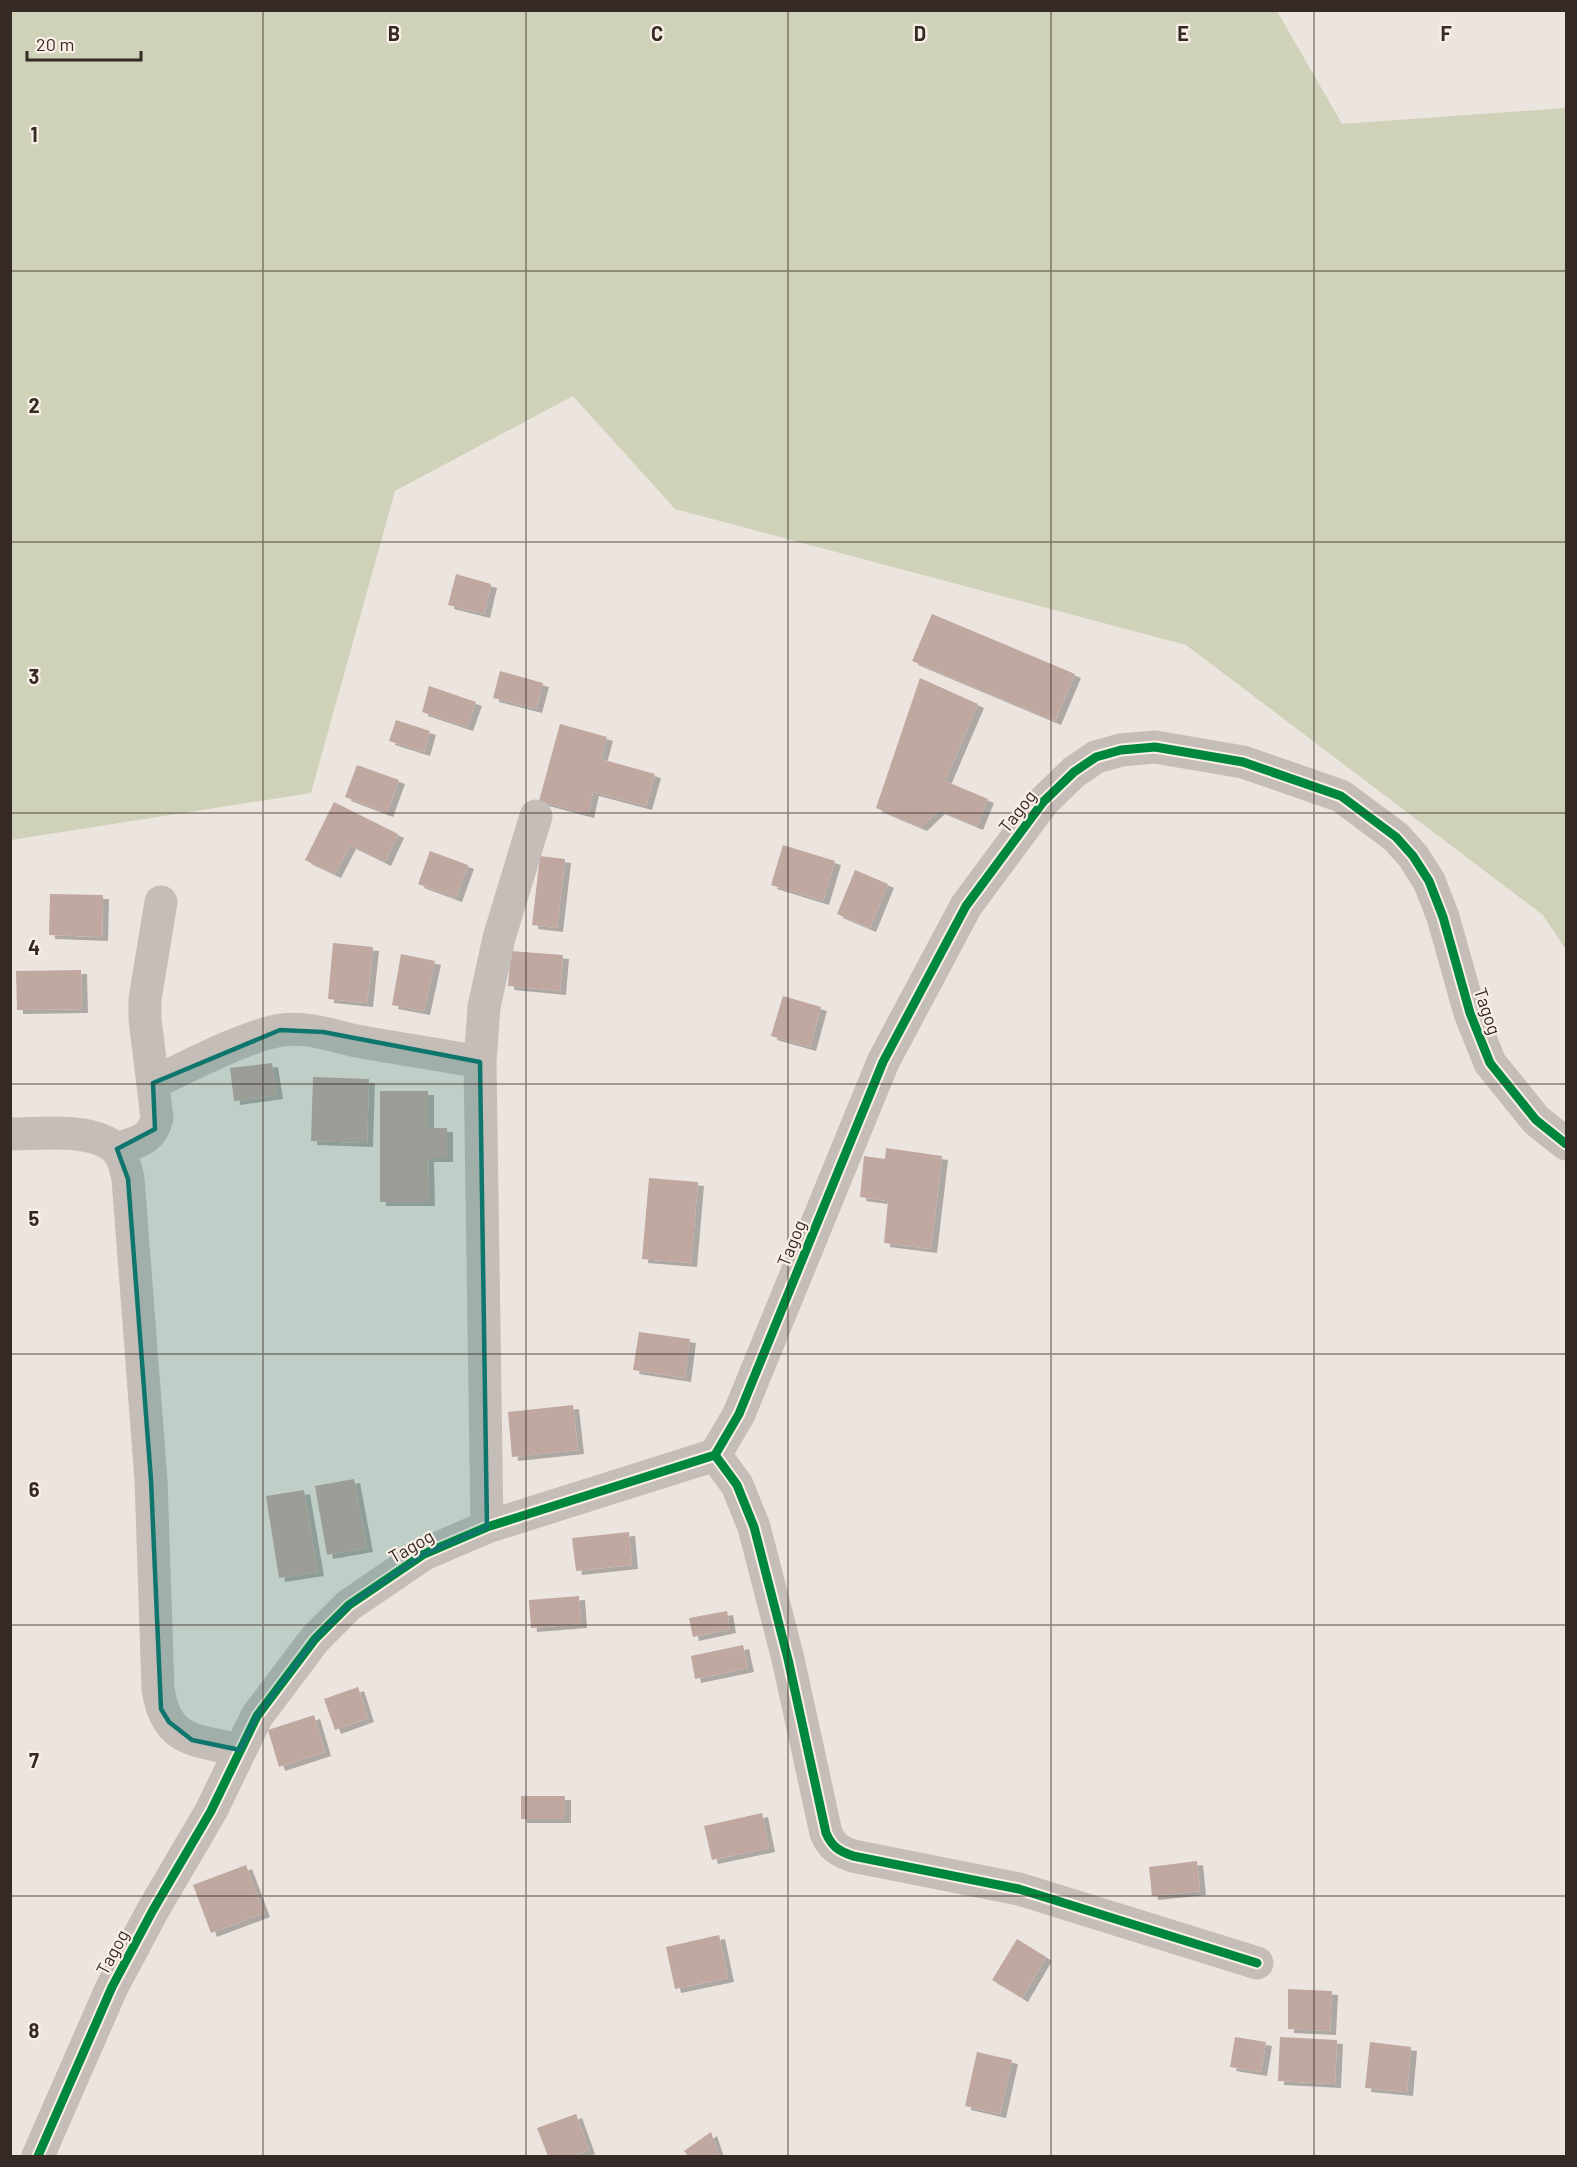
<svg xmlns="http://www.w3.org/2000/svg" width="1577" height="2167" font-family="Barlow,sans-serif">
<defs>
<filter id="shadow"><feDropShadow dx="6" dy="4" stdDeviation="0" flood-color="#0004"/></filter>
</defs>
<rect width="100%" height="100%" fill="#ece5df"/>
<path fill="#cfd1b8" d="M11 10 1277 11 1342 124 1566 108V950L1543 915 1186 645 675 509 573 396 395 491 311 793 11 840Z"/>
<path fill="#c0a7a0" filter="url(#shadow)" d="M456 574 491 584 484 614 448 605Z
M932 614 1075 674 1055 721 912 661Z
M500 671 543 683 536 709 493 698Z
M920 678 978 704 945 781 988 799 977 826 939 810 921 827 876 808Z
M429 686 476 702 467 727 422 712Z
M396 720 430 731 424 752 389 741Z
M560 724 607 737 601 759 655 774 646 806 593 792 588 814 539 801Z
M357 765 399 780 387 813 345 797Z
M334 802 398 834 385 862 350 845 335 874 305 860Z
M783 845 835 861 823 901 771 885Z
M430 851 468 865 456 898 418 884Z
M540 856 565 859 557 928 532 925Z
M855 870 888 884 870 928 837 914Z
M50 894 103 895 102 937 49 935Z
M333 943 373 947 367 1003 328 999Z
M511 951 563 955 560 991 508 986Z
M401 954 435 961 424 1011 392 1005Z
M81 970 82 1009 17 1010 16 971Z
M783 996 821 1007 810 1047 771 1036Z
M272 1063 277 1095 234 1101 230 1068Z
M313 1077 369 1079 367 1143 311 1141Z
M380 1091H428V1128H447V1158H428L429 1202H380Z
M886 1148 942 1156 931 1249 884 1243 888 1201 860 1197 864 1156 885 1159Z
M649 1178 698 1182 691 1263 642 1259Z
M639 1332 690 1339 685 1378 633 1370Z
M573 1405 578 1450 512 1457 508 1412Z
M354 1479 367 1548 327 1555 315 1486Z
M304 1490 318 1572 279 1578 266 1496Z
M629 1532 632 1565 576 1571 572 1538Z
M579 1596 581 1624 531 1628 529 1600Z
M727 1611 730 1629 693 1637 689 1618Z
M743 1645 748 1668 695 1679 691 1656Z
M358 1687 368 1718 335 1730 324 1699Z
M314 1715 325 1752 279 1767 268 1730Z
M521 1796H565V1819H521Z
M762 1813 769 1848 712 1860 704 1826Z
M1197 1861 1200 1891 1152 1896 1149 1867Z
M246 1865 264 1913 211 1933 193 1885Z
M719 1935 728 1978 675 1989 666 1947Z
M1017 1939 1046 1957 1022 1998 992 1980Z
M1288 1989 1332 1991 1330 2031 1288 2029Z
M1235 2037 1266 2042 1261 2072 1230 2067Z
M1280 2037 1337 2040 1335 2084 1278 2081Z
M1370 2042 1411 2047 1407 2092 1365 2088Z
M977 2052 1012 2060 1000 2114 965 2106Z
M576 2114 589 2150 573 2156H548L537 2128Z
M711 2132 719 2156H688L684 2151Z"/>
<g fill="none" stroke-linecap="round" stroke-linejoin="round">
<path stroke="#c5bdb8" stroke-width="33" d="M153 1083C189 1066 243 1037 281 1030 309 1026 335 1037 362 1042 401 1049 441 1055 480 1062
M10 1134C40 1134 93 1127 116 1149 123 1156 126 1169 128 1179L151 1480 158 1689C166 1742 194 1740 240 1750
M117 1149C136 1142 152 1141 157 1118L145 1019V999L161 902
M715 1455 737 1485 754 1527 788 1659 826 1833C832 1847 839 1851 853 1856L1019 1889 1257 1963
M487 1527 480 1062 484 1007 499 938 536 816
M38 2156 112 1987 153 1910 211 1811 257 1716 315 1639 349 1605 424 1554 487 1527 715 1455 739 1414 883 1062 966 906 1043 802 1074 772 1096 757 1121 750 1155 747 1243 762 1341 796 1396 837 1413 856 1429 881 1443 917 1470 1013 1490 1063 1536 1120 1566 1144"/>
<g stroke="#faefe6" stroke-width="13">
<path id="cycleway" d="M715 1455 737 1485 754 1527 788 1659 826 1833C832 1847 839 1851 853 1856L1019 1889 1257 1963
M38 2156 112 1987 153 1910 211 1811 257 1716 315 1639 349 1605 424 1554 487 1527 715 1455 739 1414 883 1062 966 906 1043 802 1074 772 1096 757 1121 750 1155 747 1243 762 1341 796 1396 837 1413 856 1429 881 1443 917 1470 1013 1490 1063 1536 1120 1566 1144"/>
</g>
<use href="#cycleway" stroke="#00873e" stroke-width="9"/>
</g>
<path fill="#0f766e" fill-opacity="0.2" stroke="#0f766e" stroke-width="4.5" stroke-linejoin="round" d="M280 1030 323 1032 480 1062 487 1527 424 1554 349 1605 315 1639 257 1716 240 1750 192 1740 169 1722 161 1709 151 1480 128 1179 117 1149 155 1129 153 1083Z"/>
<path fill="none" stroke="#362a27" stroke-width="1.5" stroke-opacity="0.55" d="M263 10V2156M526 10V2156M788 10V2156M1051 10V2156M1314 10V2156M10 271H1566M10 542H1566M10 813H1566M10 1084H1566M10 1354H1566M10 1625H1566M10 1896H1566"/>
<g text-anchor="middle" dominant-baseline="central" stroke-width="4.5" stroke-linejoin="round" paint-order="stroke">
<g font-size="18" fill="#362a27" stroke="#faefe6">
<text transform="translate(1017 811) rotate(-52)">Tagog</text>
<text transform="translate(1488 1011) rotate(71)">Tagog</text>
<text transform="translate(791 1243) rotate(-68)">Tagog</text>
<text transform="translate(411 1546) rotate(-30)">Tagog</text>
<text transform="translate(112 1952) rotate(-62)">Tagog</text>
</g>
</g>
<g font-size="20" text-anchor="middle" font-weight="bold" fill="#362a27" stroke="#faefe6" stroke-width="4.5" stroke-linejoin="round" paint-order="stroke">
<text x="394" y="41">B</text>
<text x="657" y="41">C</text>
<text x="920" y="41">D</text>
<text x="1183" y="41">E</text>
<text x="1446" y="41">F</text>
<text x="34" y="142">1</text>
<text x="34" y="413">2</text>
<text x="34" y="684">3</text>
<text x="34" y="955">4</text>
<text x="34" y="1226">5</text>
<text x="34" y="1497">6</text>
<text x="34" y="1768">7</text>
<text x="34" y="2038">8</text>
</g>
<rect width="1577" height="2167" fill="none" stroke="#362a27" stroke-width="24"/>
<path d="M27 51v9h114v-9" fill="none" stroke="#362a27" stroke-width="3"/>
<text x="36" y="51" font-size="18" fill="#362a27" stroke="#faefe6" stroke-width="4.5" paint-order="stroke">20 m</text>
</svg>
